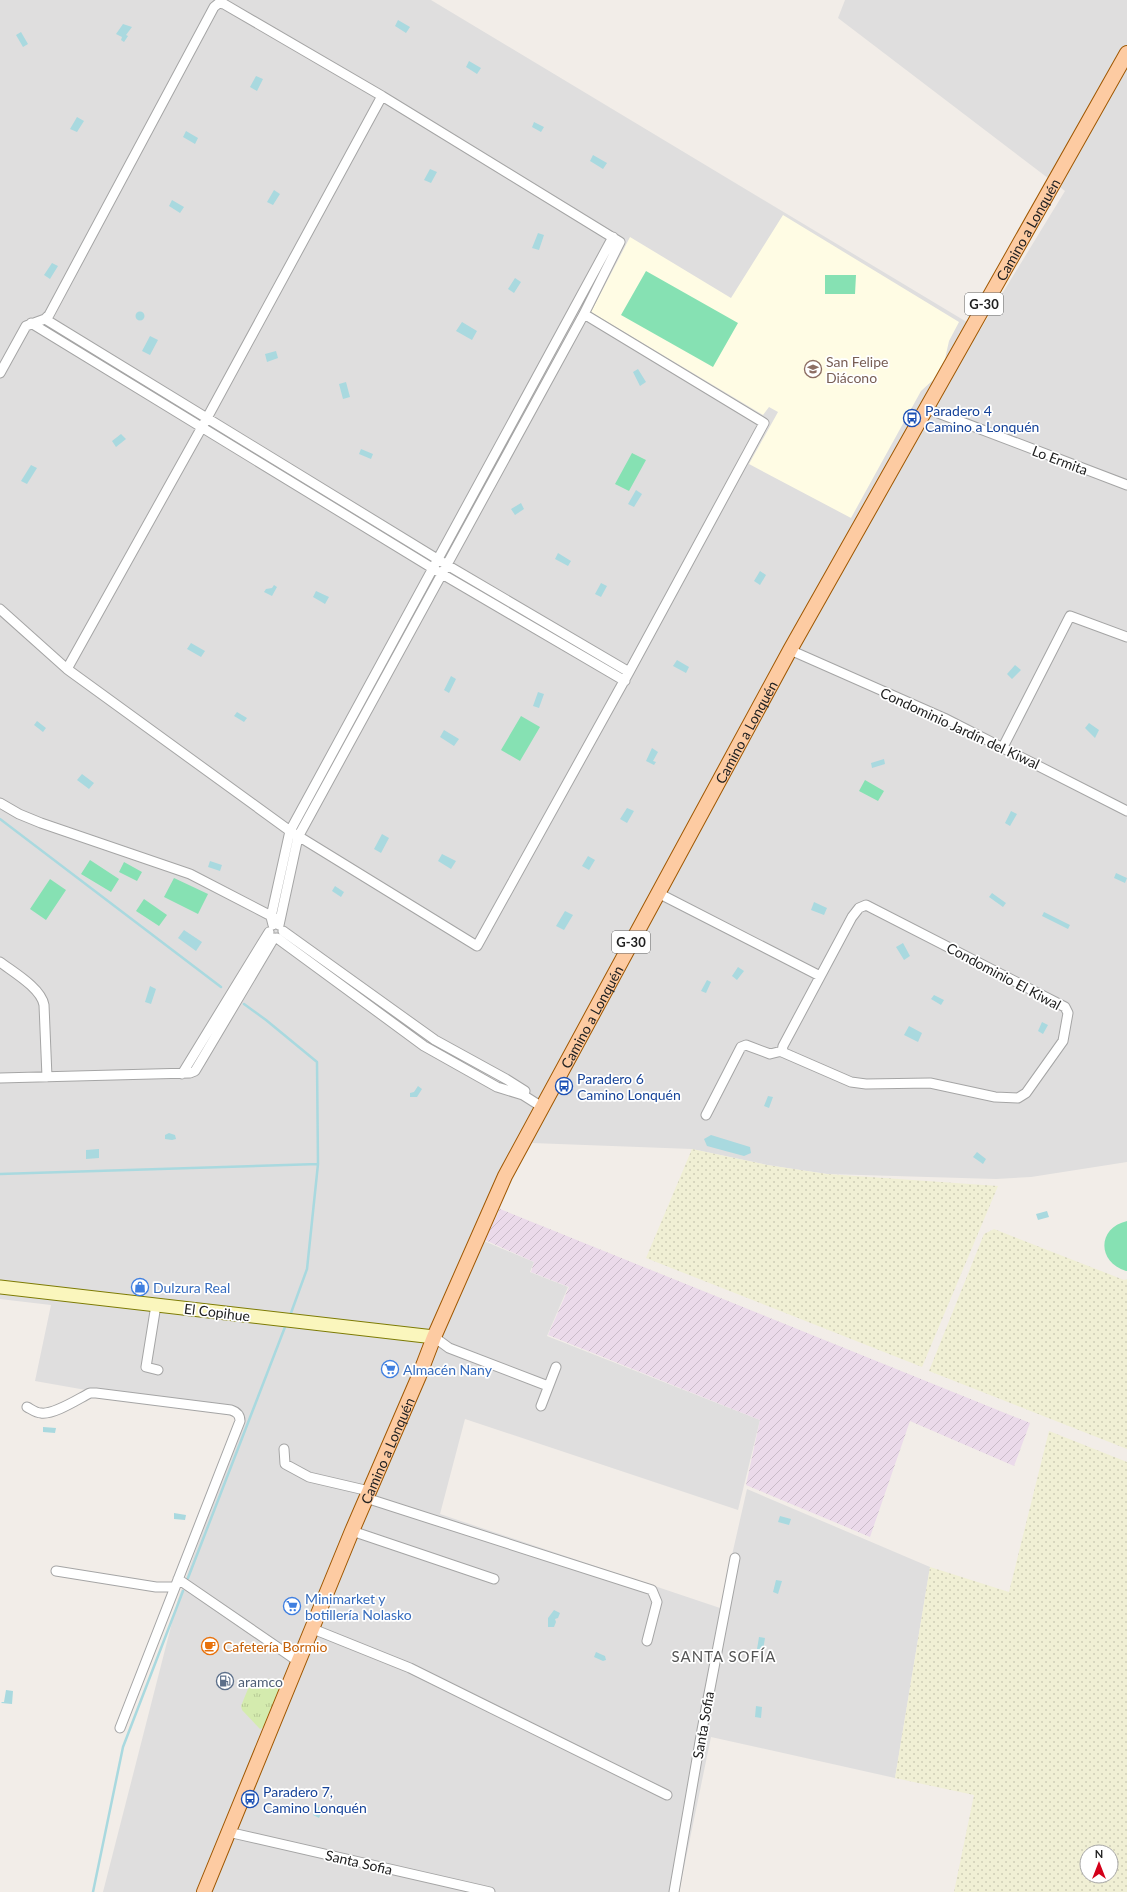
<svg xmlns="http://www.w3.org/2000/svg" width="1127" height="1892" font-family="Lato,sans-serif">
<defs>
<pattern id="industrial-furrows" width="10" height="10" patternUnits="userSpaceOnUse"><rect width="10" height="10" fill="#ebdaea"/><path d="M-1 1l2-2M0 10L10 0M9 11l2-2" fill="none" stroke="#c9bbc8"/></pattern>
<pattern id="farmland-dots" width="8" height="8" patternUnits="userSpaceOnUse"><rect width="8" height="8" fill="#f0efd4"/><path d="M2 2h.1M6 6h.1" fill="none" stroke="#cecdb6" stroke-width="1.8" stroke-linecap="round"/></pattern>
<pattern id="grass-tufts" width="24" height="20" patternUnits="userSpaceOnUse"><rect width="24" height="20" fill="#d4ebae"/><path d="M3 7l-1-3M5 7V3M7 7l1-3M15 17l-1-3M17 17v-4M19 17l1-3" fill="none" stroke="#b6c995"/></pattern>
</defs>
<rect width="100%" height="100%" fill="#f2ede8"/>
<path fill="#dfdede" d="M0 0H431L980 330 1065 191 838 18 845 0H1127V1162L1031 1177 996 1179 827 1174 767 1165 692 1149 532 1143 502 1196 484 1241 534 1262 530 1272 568 1287 547 1336 760 1420 738 1510 465 1419 440 1514 720 1608 747 1489 930 1567 895 1778 711 1737 679 1892H103L178 1599 244 1418 35 1381 51 1305 0 1299Z"/>
<path fill="url(#industrial-furrows)" d="M500 1209 1030 1423 1014 1466 910 1421 870 1537 746 1485 760 1420 548 1335 569 1287 531 1272 534 1262 485 1240Z"/>
<path fill="#fffce4" d="M783 215 959 322 949 341 945 359 933 380 921 391 851 518 749 464 778 412 769 407 763 415 591 312 630 237 731 298Z"/>
<path fill="url(#farmland-dots)" fill-rule="evenodd" d="M692 1149 767 1165 827 1174 998 1186 922 1367 646 1258Z
M994 1229 1124 1280 1127 1279V1449L929 1371 984 1234Z
M1049 1431 1127 1462V1892H954L974 1795 895 1778 930 1567 1009 1592ZM1087 1852H1111V1876H1087Z"/>
<path fill="url(#grass-tufts)" d="M258 1679 281 1680 283 1683 264 1727 260 1729 242 1710 241 1706 250 1684 255 1680Z"/>
<path fill="#86e1b3" d="M646 271 738 323 713 367 621 315Z
M825 275H856L855 294H825Z
M632 453 646 460 629 491 615 484Z
M521 716 540 727 520 761 501 750Z
M865 780 884 791 878 801 859 791Z
M90 860 119 879 111 892 81 874Z
M124 862 142 872 137 881 119 872Z
M174 878 208 894 198 914 164 897Z
M50 879 66 890 46 920 30 909Z
M144 899 167 915 159 926 136 911Z
M1127 1221V1271H1126C1097 1262 1097 1228 1127 1221Z"/>
<path fill="#a9d9df" d="M398 20 410 27 406 33 395 26Z
M123 24 132 27 126 35 128 36 124 42 121 40 122 37 116 34Z
M21 32 28 44 23 47 16 35Z
M469 61 481 68 477 74 466 67Z
M256 76 263 79 257 91 250 87Z
M77 117 84 121 77 132 70 129Z
M534 122 544 127 541 132 532 127Z
M186 131 198 138 195 144 183 137Z
M593 155 607 163 603 169 590 161Z
M430 169 437 172 431 183 424 180Z
M274 190 280 194 273 205 267 202Z
M172 200 184 207 180 213 169 206Z
M538 233 544 235 539 250 532 248Z
M52 263 58 266 50 279 44 275Z
M515 278 521 282 514 293 508 289Z
M135.5 316a4.5 4.5 0 1 1 9 0a4.5 4.5 0 1 1-9 0Z
M462 322 477 331 472 340 456 331Z
M150 336 158 340 150 355 142 351Z
M276 351 278 358 267 362 265 354Z
M638 369 646 382 640 386 633 372Z
M346 382 350 397 343 399 339 384Z
M121 434 126 439 116 447 112 441Z
M361 449 373 454 371 459 359 454Z
M31 465 37 468 27 484 21 481Z
M636 490 642 494 634 507 628 504Z
M521 503 524 509 515 515 511 509Z
M558 553 571 561 568 566 555 559Z
M760 571 766 575 760 585 754 581Z
M601 583 607 586 601 597 595 594Z
M274 585 277 587 272 596 264 592 266 589 272 588Z
M316 591 329 597 325 604 313 597Z
M191 643 205 651 201 657 187 649Z
M677 660 689 667 686 673 673 666Z
M1015 665 1021 670 1012 679 1007 674Z
M451 676 456 679 449 693 444 690Z
M538 692 544 694 539 708 533 706Z
M237 712 247 718 244 722 234 716Z
M37 721 46 728 43 732 34 725Z
M1089 723 1099 730 1095 738 1085 728Z
M444 730 459 739 454 746 440 737Z
M652 748 658 752 653 761 656 762 654 765 646 761Z
M884 759 885 764 872 768 871 763Z
M82 774 94 783 89 789 77 780Z
M627 808 634 811 627 823 620 819Z
M1011 811 1017 814 1010 826 1005 823Z
M382 834 389 838 381 853 374 849Z
M442 854 456 861 451 869 438 861Z
M588 856 595 860 589 870 582 866Z
M210 861 222 865 220 871 208 867Z
M1116 873 1127 878 1125 883 1114 878Z
M335 886 344 892 341 897 332 891Z
M992 893 1006 903 1003 907 989 897Z
M814 902 827 908 824 915 811 910Z
M565 911 573 915 564 930 556 926Z
M1044 912 1070 925 1068 929 1042 916Z
M184 930 202 942 196 951 178 938Z
M903 943 910 956 904 960 896 947Z
M738 967 744 971 737 980 732 976Z
M707 980 711 982 706 993 701 991Z
M150 986 156 989 151 1004 145 1002Z
M934 995 944 1000 941 1005 931 999Z
M1042 1022 1048 1025 1043 1034 1038 1031Z
M909 1026 922 1033 918 1042 904 1035Z
M418 1086 422 1089 417 1097H410V1093L414 1092Z
M768 1096 773 1097 769 1108 764 1106Z
M169 1133 175 1135 176 1139 172 1140 165 1139V1135Z
M711 1135 750 1147 751 1153 744 1156 707 1146 704 1139Z
M99 1149V1158L86 1159V1150Z
M977 1152 986 1159 983 1164 973 1157Z
M1047 1211 1049 1217 1038 1220 1036 1214Z
M43 1427 56 1428 55 1433 43 1432Z
M174 1513 186 1515 185 1520 174 1519Z
M780 1516 791 1519 789 1525 778 1522Z
M776 1580 782 1581 778 1594 773 1592Z
M554 1610 560 1613 558 1618 555 1619 556 1622 554 1627H548V1618Z
M759 1637 765 1638 763 1650 757 1649Z
M596 1652 605 1656 606 1660 603 1661 594 1657Z
M6 1690 13 1691 12 1704 1 1703 2 1702H4Z
M756 1706 762 1707 761 1718 755 1717Z
M317 1806 323 1809 319 1818 313 1815Z"/>
<g fill="none" stroke-linecap="round" stroke-linejoin="round">
<path stroke="#a9d9df" stroke-width="2.5" d="M0 819 221 987
M244 1004 266 1020 317 1062 318 1164 307 1269 291 1313
M0 1174 318 1164
M188 1578 285 1327
M93 1892 123 1747 183 1591"/>
<g stroke="#a5a5a5" stroke-width="11">
<path id="minor" d="M45 319 447 565 629 672
M31 323 442 574 625 681
M0 373 26 326 45 319 49 315 214 7 219 3 224 4 382 96 620 242 584 314 298 837 279 925
M925 408 1127 485
M0 609 67 669 290 831 477 946 629 672 764 423 584 314
M790 650 944 718 1127 811
M67 669 207 418 382 96
M1003 747 1070 616 1127 637
M0 803 19 814 41 823 190 874 275 918
M658 893 820 976
M866 905 1065 1007 1068 1013 1063 1041 1026 1093 1018 1098 995 1097 930 1083 866 1084 851 1082 782 1052 783 1046 852 917 859 908Z
M273 925 271 917 290 831 613 237
M283 931 435 1040 506 1079 525 1091
M277 938 424 1046 497 1087 523 1095 542 1107
M0 962C13 972 41 988 44 1005L47 1077
M182 1074 269 932
M0 1078 190 1073 195 1071 201 1061 274 938
M706 1115 741 1047 746 1045 770 1054 782 1051
M156 1305 146 1367 158 1370
M434 1337 449 1348 548 1386
M541 1406 556 1367
M27 1407C31 1409 36 1413 41 1413 54 1415 78 1399 90 1393H96L231 1410C237 1412 240 1415 240 1421L120 1728
M284 1449 285 1464 309 1477 369 1491
M366 1498 652 1590 657 1602 647 1641
M352 1531 494 1579
M56 1571 156 1587H175
M178 1579 299 1662
M313 1629 410 1668 667 1795
M228 1832 490 1892
M674 1892 702 1730 735 1558"/>
</g>
<g stroke="#7d7b04" stroke-width="15">
<path id="secondary" d="M0 1287 434 1337"/>
</g>
<g stroke="#9f5700" stroke-width="16">
<g id="primary">
<path id="s1" d="M204 1892 352 1531 419 1376 434 1337 505 1176 790 650 1127 53"/>
</g>
</g>
<use href="#minor" stroke="#fff" stroke-width="9"/>
<use href="#secondary" stroke="#faf6bd" stroke-width="13"/>
<use href="#primary" stroke="#fdcba2" stroke-width="14"/>
</g>
<defs>
<g id="school-ring" transform="scale(0.9)"><circle r="9.5" fill="#fff" stroke="#8d6e63" stroke-width="1.5"/><path d="M0-5L7-2L0 1L-7-2ZM-4 1L0 2.5L4 1V4Q0 6-4 4Z" fill="#8d6e63"/></g>
<g id="bus-ring" transform="scale(0.9)"><circle r="9.5" fill="#fff" stroke="#1a4fb4" stroke-width="1.5"/><path d="M-5-6H5V4H4V6H2V4H-2V6H-4V4H-5ZM-3.5-4V0h7V-4ZM-3.5 1.2v1.5H-2V1.2ZM2 1.2v1.5H3.5V1.2Z" fill="#1a4fb4"/></g>
<g id="shop-ring" transform="scale(0.9)"><circle r="9.5" fill="#fff" stroke="#3f7fe0" stroke-width="1.5"/><path d="M-5-2.5h2.3a2.7 3.5 0 0 1 5.4 0H5L5.5 6h-11ZM-1.5-2.5h3a1.5 2.3 0 0 0-3 0Z" fill="#3f7fe0"/></g>
<g id="supermarket-ring" transform="scale(0.9)"><circle r="9.5" fill="#fff" stroke="#3f7fe0" stroke-width="1.5"/><path d="M-6-5.5h2.5l.6 2H6L4.5 2H-2.5L-4.4-4H-6ZM-1.5 3.2a1.3 1.3 0 1 0 .1 0ZM3 3.2a1.3 1.3 0 1 0 .1 0Z" fill="#3f7fe0"/></g>
<g id="cafe-ring" transform="scale(0.9)"><circle r="9.5" fill="#fff" stroke="#e8710a" stroke-width="1.5"/><path d="M-5.5-4.5H6V0H3Q3 3.5 0 3.5H-2.5Q-5.5 3.5-5.5 0ZM3-3.2v2h1.7v-2ZM-6 4.5H4V6H-6Z" fill="#e8710a"/></g>
<g id="fuel-ring" transform="scale(0.9)"><circle r="9.5" fill="#fff" stroke="#5c6f8a" stroke-width="1.5"/><path d="M-5.5-6h7V0h2V4h1.3V-2.5L3-4.5l.8-.8L6-3V5H2.5V1h-1V6h-7ZM-4.2-4.7v3.2H.2V-4.7Z" fill="#5c6f8a"/></g>
</defs>
<g fill-rule="evenodd">
<use href="#school-ring" x="813" y="369"/>
<use href="#bus-ring" x="912" y="418"/>
<use href="#bus-ring" x="564" y="1086"/>
<use href="#shop-ring" x="140" y="1287"/>
<use href="#supermarket-ring" x="390" y="1369"/>
<use href="#supermarket-ring" x="292" y="1606"/>
<use href="#cafe-ring" x="210" y="1646"/>
<use href="#fuel-ring" x="225" y="1681"/>
<use href="#bus-ring" x="250" y="1799"/>
</g>
<g text-anchor="middle" dominant-baseline="central" stroke-width="3.5" stroke-linejoin="round" paint-order="stroke">
<g fill="#fff" stroke="#646464" stroke-width="1">
<rect x="965" y="293" width="38" height="22" rx="3"/>
<rect x="612" y="931" width="38" height="22" rx="3"/>
</g>
<g font-size="13" font-weight="bold" fill="#212121">
<text x="984" y="304">G-30</text>
<text x="631" y="942">G-30</text>
</g>
<g font-size="14" fill="#212121" stroke="#fff">
<text stroke="none"><textPath href="#s1" startOffset="1858">Camino a Lonquén</textPath></text>
<text transform="translate(1060 460) rotate(21)">Lo Ermita</text>
<text transform="translate(960 728) rotate(25)">Condominio Jardín del Kiwal</text>
<text stroke="none"><textPath href="#s1" startOffset="1282">Camino a Lonquén</textPath></text>
<text transform="translate(1004 976) rotate(28)">Condominio El Kiwal</text>
<text stroke="none"><textPath href="#s1" startOffset="958">Camino a Lonquén</textPath></text>
<text transform="translate(217 1312) rotate(7)">El Copihue</text>
<text stroke="none"><textPath href="#s1" startOffset="478">Camino a Lonquén</textPath></text>
<text transform="translate(703 1725) rotate(-80)">Santa Sofia</text>
<text transform="translate(359 1862) rotate(13)">Santa Sofia</text>
</g>
<g font-size="14" fill="#785e54" stroke="#fff" text-anchor="start">
<text x="826" y="361">San Felipe<tspan x="826" dy="16">Diácono</tspan></text>
</g>
<g font-size="14" fill="#164399" stroke="#fff" text-anchor="start">
<text x="925" y="410">Paradero 4<tspan x="925" dy="16">Camino a Lonquén</tspan></text>
<text x="577" y="1078">Paradero 6<tspan x="577" dy="16">Camino Lonquén</tspan></text>
<text x="263" y="1791">Paradero 7,<tspan x="263" dy="16">Camino Lonquén</tspan></text>
</g>
<g font-size="14" fill="#366cbe" stroke="#fff" text-anchor="start">
<text x="153" y="1287">Dulzura Real</text>
<text x="403" y="1369">Almacén Nany</text>
<text x="305" y="1598">Minimarket y<tspan x="305" dy="16">botillería Nolasko</tspan></text>
</g>
<g font-size="14" fill="#c56008" stroke="#fff" text-anchor="start">
<text x="223" y="1646">Cafetería Bormio</text>
</g>
<g font-size="14" fill="#4e5e75" stroke="#fff" text-anchor="start">
<text x="238" y="1681">aramco</text>
</g>
<g font-size="15" letter-spacing="1" fill="#545454" stroke="#fff">
<text x="724" y="1656">SANTA SOFÍA</text>
</g>
</g>
<g transform="translate(1099 1864)"><circle r="19" fill="#ffffff" stroke="#a6a6a6"/>
<path d="M0-3L7 15L0 10L-7 15Z" fill="#d3001a"/>
<text y="-6" font-size="11" font-weight="bold" text-anchor="middle" fill="#212121">N</text>
</g>
</svg>
